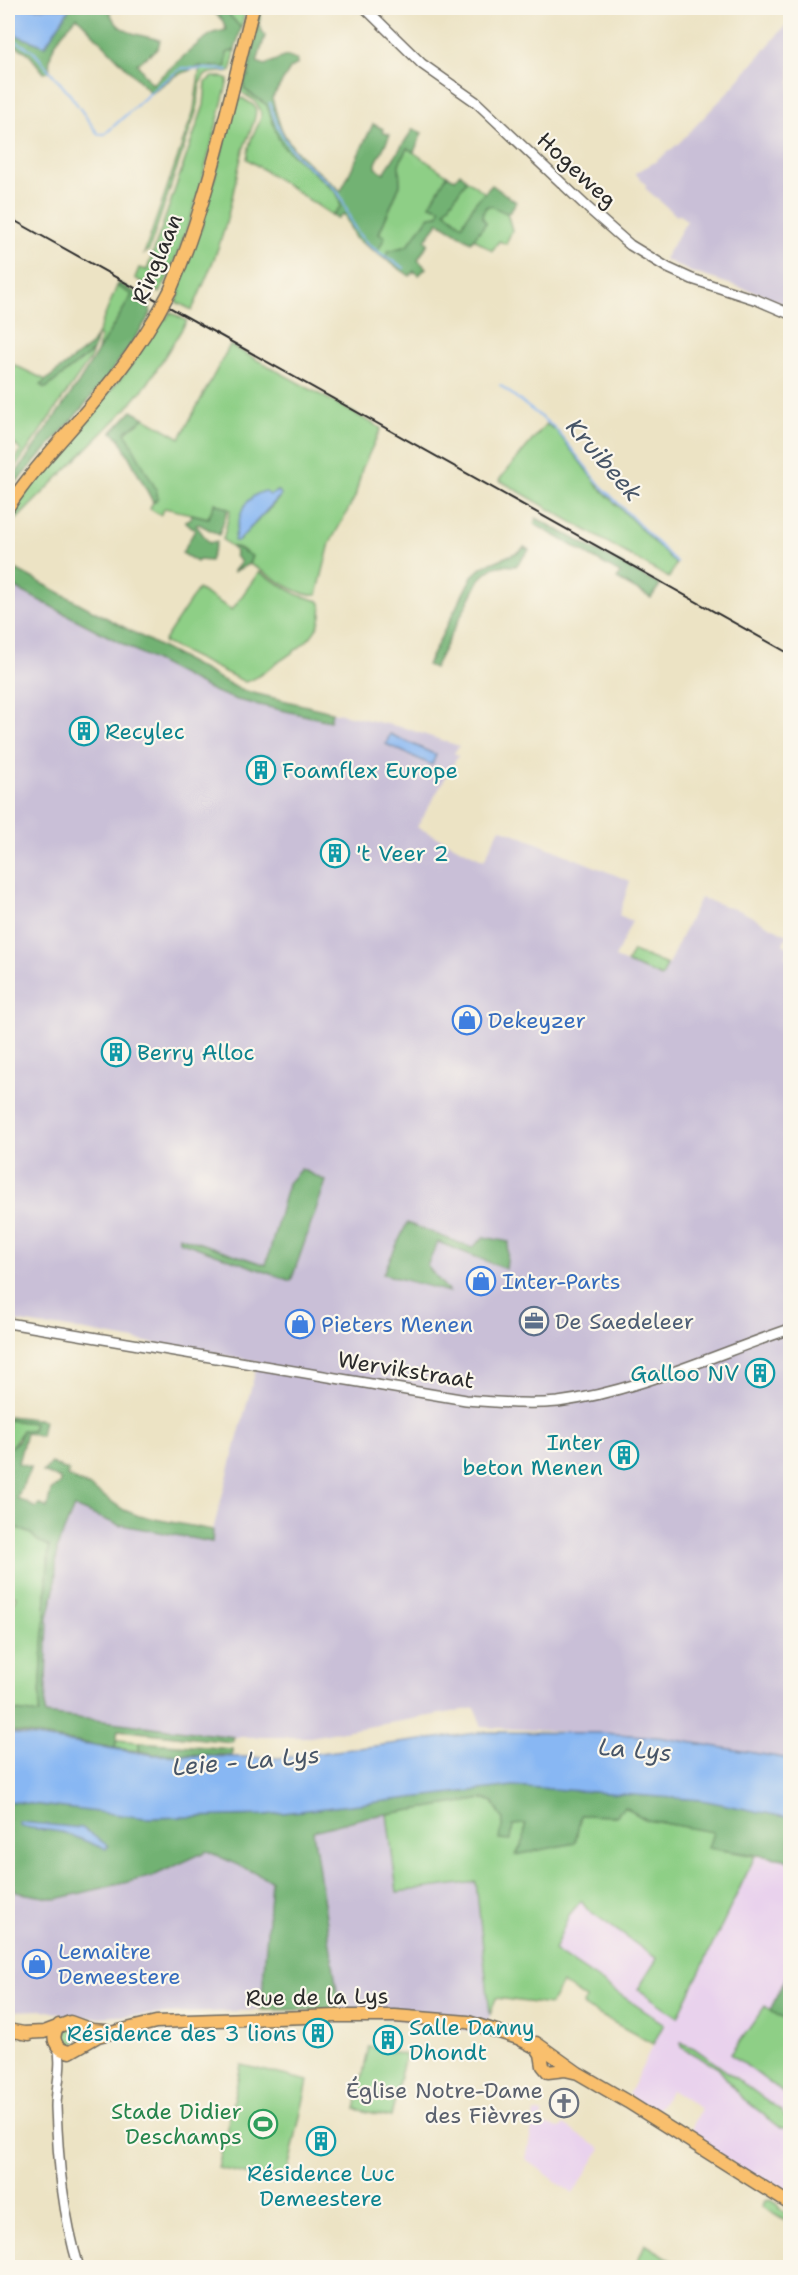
<svg xmlns="http://www.w3.org/2000/svg" width="798" height="2275" font-family="'Shantell Sans',sans-serif">
<rect width="100%" height="100%" fill="#fbf7ec"/>
<filter id="ink" filterUnits="userSpaceOnUse"><feTurbulence type="fractalNoise" baseFrequency=".0167" numOctaves="2"/><feDisplacementMap in="SourceGraphic" scale="12" xChannelSelector="R" yChannelSelector="G"/><feConvolveMatrix kernelMatrix="1 2 1 2 8 2 1 2 1" color-interpolation-filters="sRGB"/></filter>
<filter id="wash" filterUnits="userSpaceOnUse"><feTurbulence type="fractalNoise" baseFrequency=".008" numOctaves="4" result="noise"/><feDisplacementMap in="SourceGraphic" scale="24" xChannelSelector="R" yChannelSelector="G"/><feGaussianBlur stdDeviation="1.35" result="paint"/><feColorMatrix in="noise" values="0 0 0 0 0 0 0 0 0 0 0 0 0 0 0 0 0 1.4 0 .05"/><feComposite in="paint" operator="in"/></filter>
<g filter="url(#wash)">
<rect width="100%" height="100%" fill="#ece3c4"/>
<path fill="#e9d2ed" d="M755 1856 784 1859 790 1862V1969L770 2010 765 2007 731 2054 790 2098V2198L688 2136 701 2109 671 2090 656 2112 628 2095 664 2024 554 1950 569 1915 581 1901 587 1909 657 1959 692 1987Z
M535 2112 543 2114 541 2124 560 2128 564 2125 601 2149 573 2194 526 2159Z"/>
<path fill="#c9bfd7" d="M790 20V307L758 293 691 272 664 259 687 221 679 214 677 216 645 188 647 186 635 173 655 162 678 144 731 89Z
M8 584 213 691 329 721 332 712 405 728 459 746 454 753 458 756 417 827 484 860 500 828 630 881 619 915 632 921 615 958 662 977 700 898 741 911 787 935 783 944 790 948 785 957 790 960V1759L658 1737 482 1727 475 1708 310 1737H234L44 1714 48 1617 55 1589 57 1548 75 1506 121 1526 122 1525 212 1541 213 1530 258 1362 57 1326 51 1327 8 1320Z
M387 1814 397 1892 476 1881 490 2015 483 2033 340 2010 312 1831 367 1817Z
M207 1851 271 1879 261 2010 75 2018 45 2010 8 2011V1879L153 1876Z"/>
<path fill="#8ecf86" stroke="#5c7d58" stroke-width="1.5" fill-rule="evenodd" d="M223 8H246L241 28Z
M259 8H262L249 75 244 81 247 92 267 105 278 137 283 146 337 193 341 207 332 215 247 159C248 153 249 146 251 140 255 127 267 118 257 104 252 96 243 96 239 89Z
M235 50 231 71 210 73 204 76 200 83 197 109 149 250 144 254 194 110 200 66 214 67 227 53Z
M212 77H224L228 80C209 152 194 226 160 293L135 278 139 268 147 270 154 250 204 105 206 82Z
M242 98 255 106C259 118 245 140 242 154 236 177 232 200 226 223 218 253 205 282 192 310L176 302 180 294 176 292 202 226 235 101Z
M407 148 447 175 430 205 440 208 439 215 430 216 407 246 389 251 385 259 377 253 384 237 379 234 400 185 399 164Z
M467 180 485 193 475 203 462 226 445 211Z
M493 205 507 213 512 230 506 244 499 241 492 251 474 238 486 223 482 217C484 209 486 206 493 205Z
M117 286 133 295 98 352 100 336 97 335Z
M170 312 187 321 148 383 127 408 8 528V514L130 367 162 317 166 319Z
M230 345 381 428 362 469 355 497 330 543 317 595C298 598 267 572 249 564L251 559C247 552 241 546 232 547L223 540 230 510 215 503 208 518 165 508 160 515 150 509 153 502H156L125 432 145 418 180 438ZM276 491H279L281 495C269 512 252 524 239 541Z
M93 351 90 359 8 478V470L21 451 8 437V362L46 380 42 385 46 388Z
M546 424 556 430 599 487 676 564 669 578 499 480Z
M259 572 298 595 319 601 321 603C326 634 296 650 274 665 265 671 256 680 245 682L163 642 198 589 232 610Z
M633 951 667 965 662 977 627 963Z
M8 1420 34 1423 32 1431 22 1430C19 1440 10 1444 8 1453Z
M8 1524 31 1534 38 1541 49 1545 39 1714 8 1710V1620L16 1596 8 1593Z
M116 1740 139 1742V1751L115 1748Z
M483 1799 493 1801C502 1818 504 1825 525 1824V1840L517 1855 581 1815 616 1816 624 1807 647 1820 714 1832 709 1848 755 1856 678 2017 638 1989 657 1959 587 1909 581 1901 569 1915 554 1950 664 2024 653 2044 583 2006 586 1999 562 1983 550 2005 496 1998 490 2015 476 1882 397 1892 387 1814Z
M765 2006 790 2024V2098L731 2054Z
M60 2037a9 9 0 1 1 18 0a9 9 0 1 1-18 0Z
M681 2043 694 2048 780 2110 787 2119 786 2128H781L741 2097 718 2068 681 2047Z
M369 2047 405 2055 391 2117 355 2109Z
M241 2065 308 2081 285 2183 218 2168Z
M770 2200 778 2205 779 2209 785 2213 790 2212V2224L762 2207 765 2201Z
M645 2244 676 2263 673 2267H635Z"/>
<path fill="#72b273" stroke="#4e6e4f" stroke-width="1.5" fill-rule="evenodd" d="M70 8H109C114 34 138 34 160 40L158 48 137 64 152 84 200 42 213 33 226 30 223 21 210 8H223L241 28 235 50 227 53 226 67 200 66 175 76 151 93 77 17C62 33 46 49 50 72L44 73 27 52 8 42V32L45 46Z
M258 23 265 36 257 62 265 65 286 56 297 60V64L290 69 272 98C275 108 277 120 282 130 293 155 321 173 341 191L373 124 383 129 382 132 390 135 376 163V168L384 173 413 129 422 133 414 152 407 148 399 164 400 185 379 233 385 237 377 253 355 238 344 214 337 219 332 215 341 206 337 193 283 146 278 137 267 105 244 89V81L249 75Z
M460 173 467 180 445 211 462 225 475 203 492 185 516 202 510 212 507 213C495 210 486 196 482 217L486 223 471 242 439 222 425 240 428 243 418 260 426 268 419 275 414 271 410 276 385 259 388 251 407 246 430 216 439 215 440 208 430 205 447 175 455 179Z
M119 283 150 301 149 304 151 313C112 378 59 436 8 491V485L79 382 132 295 117 286Z
M97 335 93 351 46 388H44L41 385 46 380 92 344Z
M132 411 145 418 125 432 156 489 158 498 153 502 119 438 112 432Z
M215 503 228 509 219 535 199 524 196 525 209 543 217 541 210 561 199 560 197 562 182 553 195 530 185 521 191 518 192 514 208 518Z
M536 518 660 585 651 598 617 579 620 573 534 524Z
M232 547H235L252 556 249 564 233 572 241 562 235 556 236 553Z
M524 547 529 550 516 566C497 564 493 566 480 579L434 668 427 665 472 576 482 567 520 551Z
M8 565 241 690 332 712 330 721 237 700 213 691 8 584Z
M301 1169 326 1181 291 1281 179 1241V1236L266 1265 288 1183Z
M407 1223 472 1248 484 1237 509 1242 506 1269 438 1242 427 1266 449 1292 383 1274Z
M8 1416 44 1420 41 1436 26 1433 18 1463 31 1467 17 1498 36 1508 39 1504 47 1508 51 1491 60 1483V1479L43 1472 51 1463 69 1471 67 1476 90 1487 124 1510 139 1516 213 1530 212 1542 122 1525 121 1526 74 1507 57 1548 55 1589 48 1617 45 1714 234 1737 232 1742 118 1730 115 1748 8 1731V1710L39 1714 49 1546 38 1541 31 1534 8 1524V1449L19 1440 22 1430 32 1431 34 1423 8 1420Z
M139 1742 232 1749V1755L154 1754 139 1751Z
M513 1786 702 1800 790 1818V1862L784 1859 708 1848 713 1832 647 1820 624 1807 616 1816 581 1815 575 1843 516 1855 524 1840 525 1824 513 1825 511 1840 500 1839 503 1819 493 1802 483 1799 367 1817 313 1831 340 2010H261L271 1880 207 1851 153 1876 56 1899 16 1892 12 1879H8V1801L146 1818 265 1815ZM19 1822 82 1828 108 1846 106 1849C90 1844 76 1836 61 1832 45 1829 33 1831 19 1822Z
M790 1969V2024L770 2010Z"/>
<path fill="#88b7f3" stroke="#5a718f" stroke-width="1.5" d="M8 8H70L45 46 8 32Z
M265 491 270 495 279 491 281 495 238 541H234C239 520 241 497 265 491Z
M390 734 436 755 432 765 386 744Z
M485 1732 603 1733 658 1737 790 1759V1818L702 1800 513 1786 265 1815 146 1818 8 1801V1733L154 1755 280 1758Z
M19 1822 82 1828 108 1846 106 1849C91 1844 76 1836 61 1832 47 1829 33 1830 19 1825Z"/>
<g fill="none" stroke-linecap="round" stroke-linejoin="round">
<path stroke="#88b7f3" stroke-width="2" d="M8 40 16 41 33 51 71 96 98 134H105L159 85 182 68 228 70
M270 103C275 123 283 141 297 156 309 168 324 178 336 190 345 200 347 215 354 227 365 246 386 257 404 268
M500 385 555 428 601 486 677 563"/>
</g>
</g>
<g filter="url(#ink)">
<g fill="none" stroke-linecap="round" stroke-linejoin="round">
<g stroke="#6f6b61" stroke-width="12">
<path id="minor" d="M365 8 422 64 476 102 588 208 630 245 668 268 692 279 757 300 790 314
M8 1323 466 1400C497 1402 527 1405 558 1402 636 1392 716 1354 790 1329
M58 2046C63 2065 56 2087 56 2107 58 2162 63 2215 79 2268"/>
</g>
<g stroke="#6f6b61" stroke-width="15">
<path id="major" d="M170 291C209 200 228 103 253 8
M8 507C34 467 69 433 99 396 121 370 141 342 158 313
M59 2025C50 2037 55 2050 70 2052L98 2036 156 2022 336 2016H395L468 2022 518 2038 537 2048 541 2054 543 2066 548 2072 565 2070 578 2073
M8 2030 29 2034
M22 2033 44 2032 70 2022 92 2030 106 2031
M536 2043 578 2073 628 2102 790 2204"/>
</g>
<use href="#minor" stroke="#fff" stroke-width="9"/>
<use href="#major" stroke="#f9bf6d" stroke-width="12"/>
<path stroke="#2b2b2b" stroke-width="2" d="M8 217 790 654"/>
<g stroke="#6f6b61" stroke-width="15" stroke-linecap="butt">
<path id="major-bridge" d="M158 313 170 291"/>
</g>
<use href="#major-bridge" stroke="#f9bf6d" stroke-width="12"/>
</g>
</g>
<defs>
<g id="building-ring" transform="scale(1.5)"><circle r="9.5" fill="#fbf7ec" stroke="#0f9aa8" stroke-width="1.5"/><path d="M-4-6H4V6H1V3H-1V6H-4ZM-2.5-4.3h1.7v1.8h-1.7ZM.8-4.3h1.7v1.8H.8ZM-2.5-1h1.7V.8h-1.7ZM.8-1h1.7V.8H.8Z" fill="#0f9aa8"/></g>
<g id="shop-ring" transform="scale(1.5)"><circle r="9.5" fill="#fbf7ec" stroke="#3f7fe0" stroke-width="1.5"/><path d="M-5-2.5h2.3a2.7 3.5 0 0 1 5.4 0H5L5.5 6h-11ZM-1.5-2.5h3a1.5 2.3 0 0 0-3 0Z" fill="#3f7fe0"/></g>
<g id="office-ring" transform="scale(1.5)"><circle r="9.5" fill="#fbf7ec" stroke="#5c6f8a" stroke-width="1.5"/><path d="M-6-3h4V-5.5h4V-3h4V5H-6ZM-1-4.5V-3h2v-1.5ZM-6 0V1H6V0Z" fill="#5c6f8a"/></g>
<g id="church-ring" transform="scale(1.5)"><circle r="9.5" fill="#fbf7ec" stroke="#6b7280" stroke-width="1.5"/><path d="M-1.2-6h2.4v3.5h3.3v2.4h-3.3V6h-2.4V-.1h-3.3v-2.4h3.3Z" fill="#6b7280"/></g>
<g id="stadium-ring" transform="scale(1.5)"><circle r="9.5" fill="#fbf7ec" stroke="#2e9e5b" stroke-width="1.5"/><path d="M0-5a6.5 5 0 1 0 0 10a6.5 5 0 1 0 0-10ZM-3.5-1.8h7v3.6h-7Z" fill="#2e9e5b"/></g>
</defs>
<g fill-rule="evenodd">
<use href="#building-ring" x="84" y="731"/>
<use href="#building-ring" x="261" y="770"/>
<use href="#building-ring" x="335" y="853"/>
<use href="#shop-ring" x="467" y="1020"/>
<use href="#building-ring" x="116" y="1052"/>
<use href="#shop-ring" x="481" y="1281"/>
<use href="#office-ring" x="534" y="1321"/>
<use href="#shop-ring" x="300" y="1324"/>
<use href="#building-ring" x="760" y="1373"/>
<use href="#building-ring" x="624" y="1455"/>
<use href="#shop-ring" x="37" y="1964"/>
<use href="#building-ring" x="318" y="2033"/>
<use href="#building-ring" x="388" y="2040"/>
<use href="#church-ring" x="564" y="2103"/>
<use href="#stadium-ring" x="263" y="2124"/>
<use href="#building-ring" x="321" y="2141"/>
</g>
<g text-anchor="middle" dominant-baseline="central" stroke-width="4.5" stroke-linejoin="round" paint-order="stroke">
<g font-size="22" fill="#2b2b2b" stroke="#fbf7ec">
<text transform="translate(577 170) rotate(43)">Hogeweg</text>
<text transform="translate(157 259) rotate(-67)">Ringlaan</text>
<text transform="translate(406 1370) rotate(9)">Wervikstraat</text>
<text transform="translate(317 1997) rotate(-1)">Rue de la Lys</text>
</g>
<g font-size="22" fill="#0d838f" stroke="#fbf7ec" text-anchor="start">
<text x="105" y="731">Recylec</text>
<text x="282" y="770">Foamflex Europe</text>
<text x="356" y="853">'t Veer 2</text>
<text x="137" y="1052">Berry Alloc</text>
<text x="739" y="1373" text-anchor="end">Galloo NV</text>
<text x="603" y="1442" text-anchor="end">Inter<tspan x="603" dy="25">beton Menen</tspan></text>
<text x="409" y="2027">Salle Danny<tspan x="409" dy="25">Dhondt</tspan></text>
<text x="297" y="2033" text-anchor="end">Résidence des 3 lions</text>
<text x="321" y="2173" text-anchor="middle">Résidence Luc<tspan x="321" dy="25">Demeestere</tspan></text>
</g>
<g font-size="22" fill="#366cbe" stroke="#fbf7ec" text-anchor="start">
<text x="488" y="1020">Dekeyzer</text>
<text x="502" y="1281">Inter-Parts</text>
<text x="321" y="1324">Pieters Menen</text>
<text x="58" y="1951">Lemaitre<tspan x="58" dy="25">Demeestere</tspan></text>
</g>
<g font-size="22" fill="#4e5e75" stroke="#fbf7ec" text-anchor="start">
<text x="555" y="1321">De Saedeleer</text>
</g>
<g font-size="22" fill="#5b616d" stroke="#fbf7ec" text-anchor="end">
<text x="543" y="2090">Église Notre-Dame<tspan x="543" dy="25">des Fièvres</tspan></text>
</g>
<g font-size="22" fill="#27864d" stroke="#fbf7ec" text-anchor="end">
<text x="242" y="2111">Stade Didier<tspan x="242" dy="25">Deschamps</tspan></text>
</g>
<g font-size="24" font-style="italic" fill="#475567" stroke="#fbf7ec">
<text transform="translate(604 460) rotate(49)">Kruibeek</text>
<text transform="translate(635 1750) rotate(5)">La Lys</text>
<text transform="translate(246 1761) rotate(-5)">Leie - La Lys</text>
</g>
</g>
<rect width="798" height="2275" fill="none" stroke="#fbf7ec" stroke-width="30"/>
</svg>
